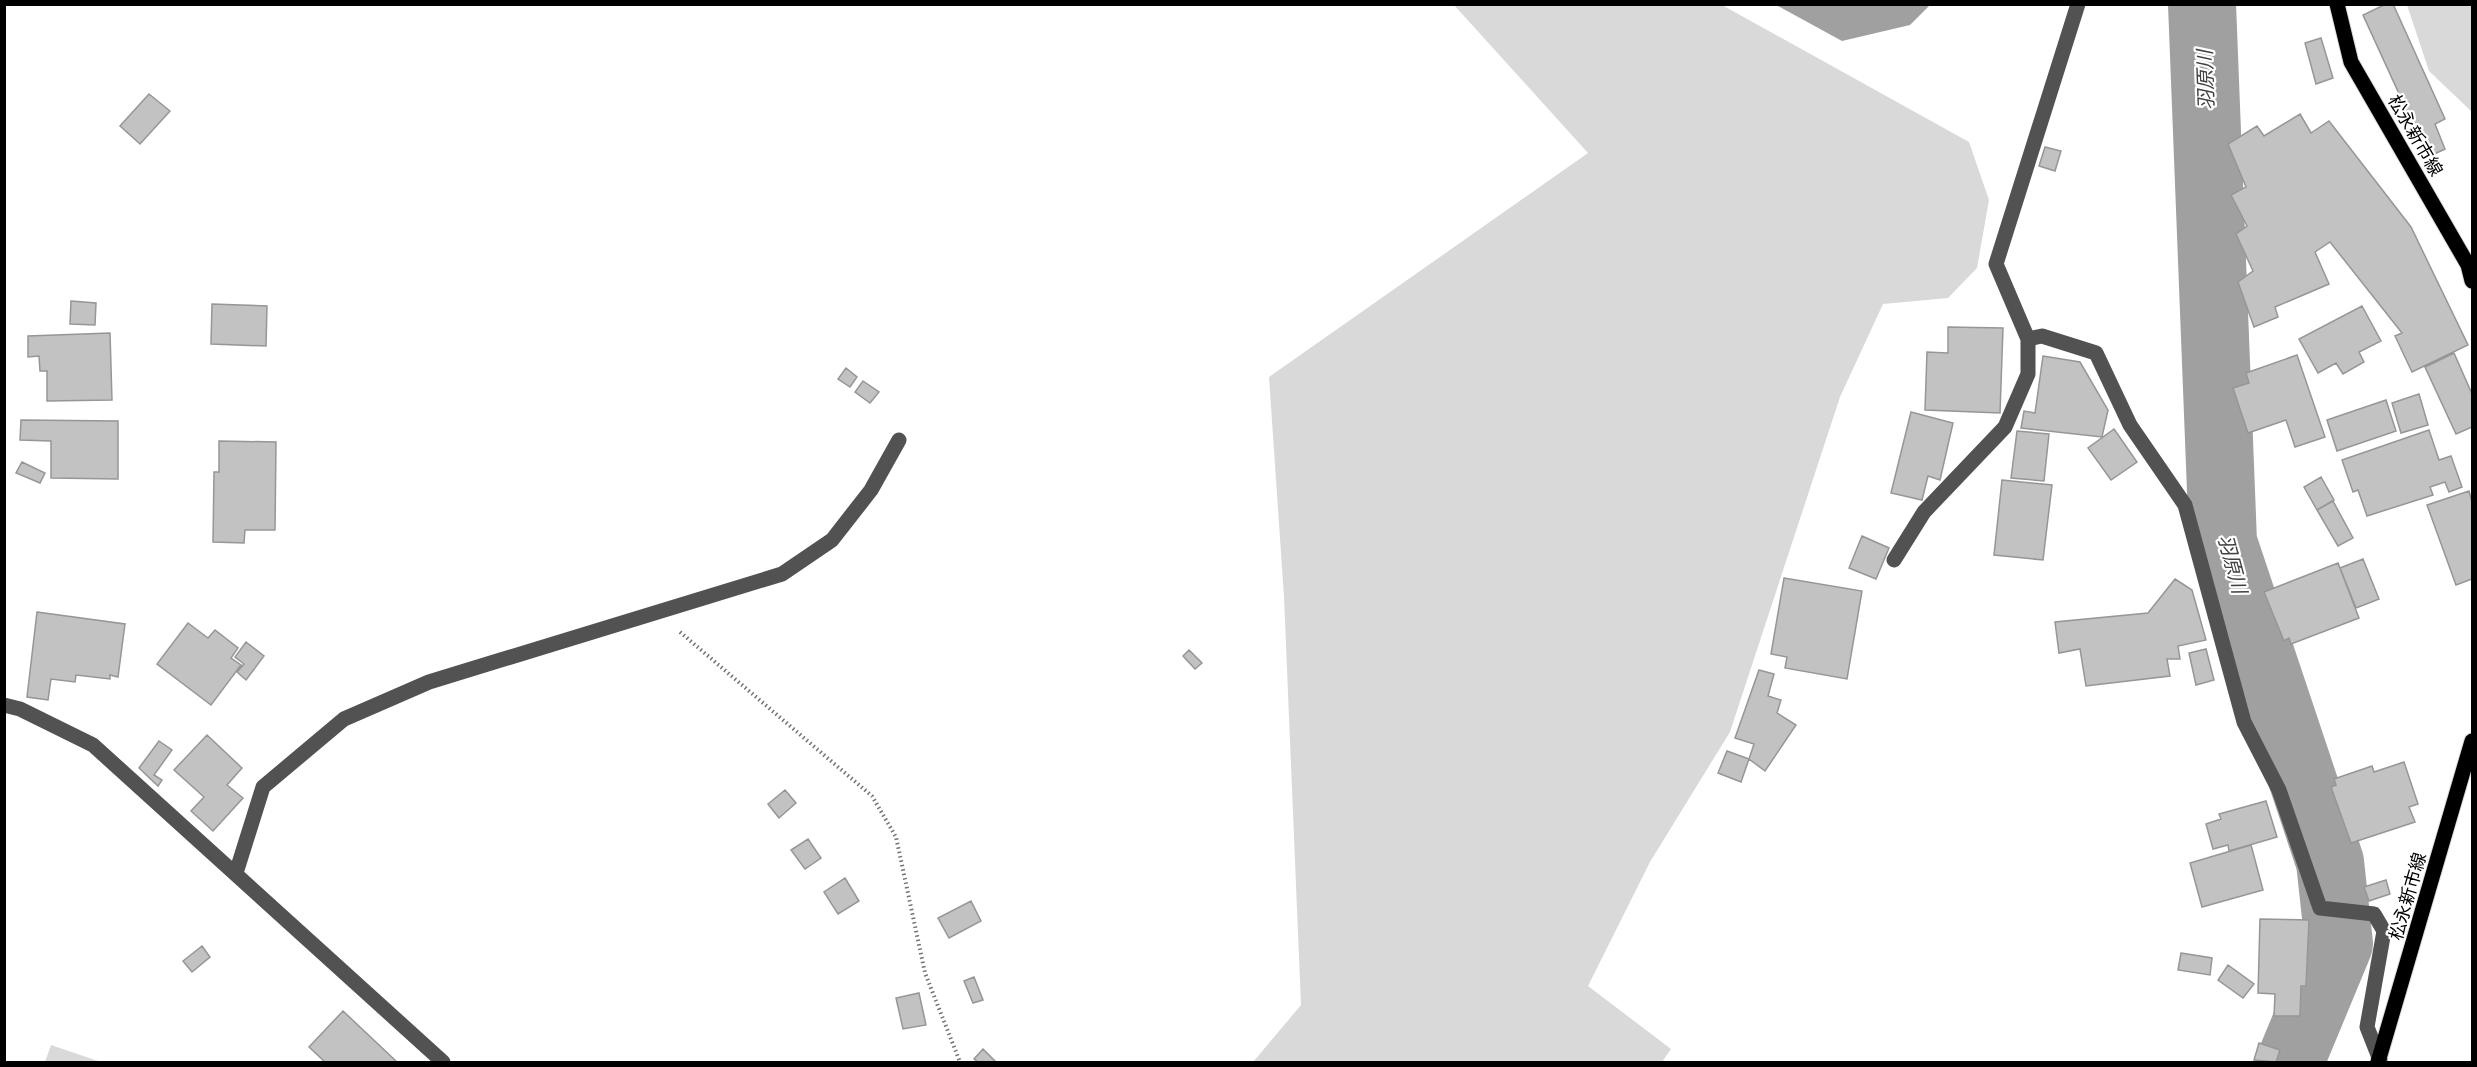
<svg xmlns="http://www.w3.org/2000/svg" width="2477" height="1067" font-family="'Noto Sans','Noto Sans JP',sans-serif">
<rect width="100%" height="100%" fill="#fff"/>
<path fill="#d9d9d9" d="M1454 5H1722L1969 142 1989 200 1977 268 1948 298 1883 304 1840 397 1730 732 1650 862 1588 986 1671 1049 1662 1062H1253L1301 1005 1284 597 1269 377 1588 153Z
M2407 5H2472V112L2429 71Z
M51 1045 101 1062H45Z"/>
<path fill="#a0a0a0" d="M1776 5H1930L1910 25 1842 41Z"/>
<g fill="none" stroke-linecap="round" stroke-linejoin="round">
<path stroke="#a0a0a0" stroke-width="68" d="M2202 4 2223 542 2330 862 2339 944 2290 1062"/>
</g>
<path fill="#c2c2c2" stroke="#969696" stroke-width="1.5" d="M2386 4H2393L2445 119 2435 124 2445 149 2428 157 2363 15Z
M2321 38 2333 78 2316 84 2305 43Z
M149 94 170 111 140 144 120 126Z
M2300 114 2311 133 2329 121 2411 227 2468 345 2412 372 2395 336 2402 333 2330 242 2315 252 2329 284 2275 307 2278 317 2254 327 2238 282 2253 271 2236 234 2247 226 2231 195 2246 187 2228 144 2257 126 2264 136Z
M2045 147 2061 151 2055 171 2039 166Z
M71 301 96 303 95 325 70 324Z
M212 304 267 306 266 346 211 344Z
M2362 306 2381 341 2359 352 2364 362 2343 374 2336 363 2318 373 2299 339Z
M1948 327 2003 328 2000 413 1925 410 1927 352 1948 353Z
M110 333 112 400 47 401V371H40L39 356 28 357V336Z
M2454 353 2472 394V427L2456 434 2425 367Z
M2297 355 2325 437 2295 447 2286 420 2248 433 2233 388 2249 383 2246 373Z
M2043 356 2080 362 2108 410 2102 437 2021 428 2024 411 2035 413Z
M846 368 857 377 850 387 838 379Z
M863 381 879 392 870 403 855 392Z
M2419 394 2428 425 2401 433 2392 403Z
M2386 400 2396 431 2337 451 2327 420Z
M1911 412 1953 423 1940 480 1928 476 1922 500 1891 493Z
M21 420 118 421V479L51 478V441L20 440Z
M2114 429 2137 462 2111 480 2088 448Z
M2429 430 2439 460 2451 456 2462 487 2449 492 2445 482 2430 487 2433 495 2367 516 2358 490 2353 492 2342 460Z
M2017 431 2049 434 2044 481 2011 478Z
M219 441 276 442 275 530H245L244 543 213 542 214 472H219Z
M22 462 45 473 40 483 16 473Z
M2321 477 2334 500 2317 510 2304 487Z
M2002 480 2052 485 2043 560 1994 555Z
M2469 491 2472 502V579L2456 585 2427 505Z
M2333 501 2353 538 2338 546 2317 510Z
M1862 536 1889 548 1876 579 1849 568Z
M2363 559 2379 599 2356 608 2340 568Z
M2338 563 2359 618 2291 644 2289 638 2284 641 2264 592Z
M1784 578 1862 591 1847 679 1785 668 1787 657 1771 654Z
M2175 579 2192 590 2206 640 2178 646 2180 659H2167L2170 676 2086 686 2080 649 2059 653 2055 622 2148 613Z
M37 612 125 624 118 677 110 675V679L76 675 75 682 51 679 48 700 27 697Z
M188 623 208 638 215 630 238 648 231 658 241 665 211 705 157 664Z
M246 642 264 656 246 680 237 672 244 664 235 657Z
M2206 649 2214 680 2196 685 2189 653Z
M1189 650 1202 663 1195 669 1183 656Z
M1759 670 1774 674 1768 696 1781 700 1777 713 1796 725 1765 771 1749 759 1754 744 1735 738Z
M207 735 242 768 227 785 243 798 213 831 191 811 204 797 174 770Z
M159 741 172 750 154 775 162 780 158 786 139 768Z
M1727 751 1749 759 1741 782 1718 773Z
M2404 762 2418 804 2409 807 2415 822 2351 843 2331 787 2336 785 2334 779 2372 766 2374 772Z
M785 790 796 803 779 818 768 804Z
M2266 801 2277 837 2229 851 2228 845 2213 849 2206 824 2221 819 2219 814Z
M808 839 821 858 805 869 791 850Z
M2251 845 2263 890 2202 907 2190 863Z
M845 878 859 901 838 914 824 892Z
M2386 880 2390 894 2369 901 2364 887Z
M971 901 981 921 949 938 938 918Z
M2260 919 2309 920 2306 986H2301L2300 1016H2274L2275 994 2258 993Z
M202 946 210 957 192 972 183 961Z
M2181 953 2212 958 2210 975 2178 970Z
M2228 965 2254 984 2243 998 2218 980Z
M974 977 983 1000 973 1003 964 981Z
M919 993 926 1025 903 1029 896 998Z
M343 1011 397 1062H325L309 1047Z
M2259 1043 2280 1050 2276 1062 2254 1060Z
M983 1049 996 1062H978L974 1059Z"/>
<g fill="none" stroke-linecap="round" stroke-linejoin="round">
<g stroke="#dbdbdb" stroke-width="17">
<path id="major" d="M2337 4 2351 62 2468 265 2472 281
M2378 1062 2472 741"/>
</g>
<path stroke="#747474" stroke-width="4" stroke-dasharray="1.5 3" stroke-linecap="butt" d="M680 632 872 796 896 837 925 973 960 1062"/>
<path stroke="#525252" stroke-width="15" d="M2028 339 2042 336 2096 353 2130 425 2185 505 2244 722 2279 790 2320 908 2374 914 2384 931 2367 1027 2380 1060
M1894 560 1924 512 2005 427 2028 374V339L1996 264 2078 4
M4 705 20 709 93 745 443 1062
M236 873 263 787 344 719 429 682 782 574 832 540 871 490 899 440"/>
<use href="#major" stroke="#000" stroke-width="15"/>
</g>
<g text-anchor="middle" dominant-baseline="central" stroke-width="4.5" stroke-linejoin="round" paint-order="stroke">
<g font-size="18" fill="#000" stroke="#fff">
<text transform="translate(2416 135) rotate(60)">松永新市線</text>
<text transform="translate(2407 896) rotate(-74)">松永新市線</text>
</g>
<g font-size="20" font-style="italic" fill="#414141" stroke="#fff">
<text transform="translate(2205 80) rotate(-92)">羽原川</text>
<text transform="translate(2233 564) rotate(75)">羽原川</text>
</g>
</g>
<rect width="2477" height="1067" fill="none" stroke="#000000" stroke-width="12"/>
</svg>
